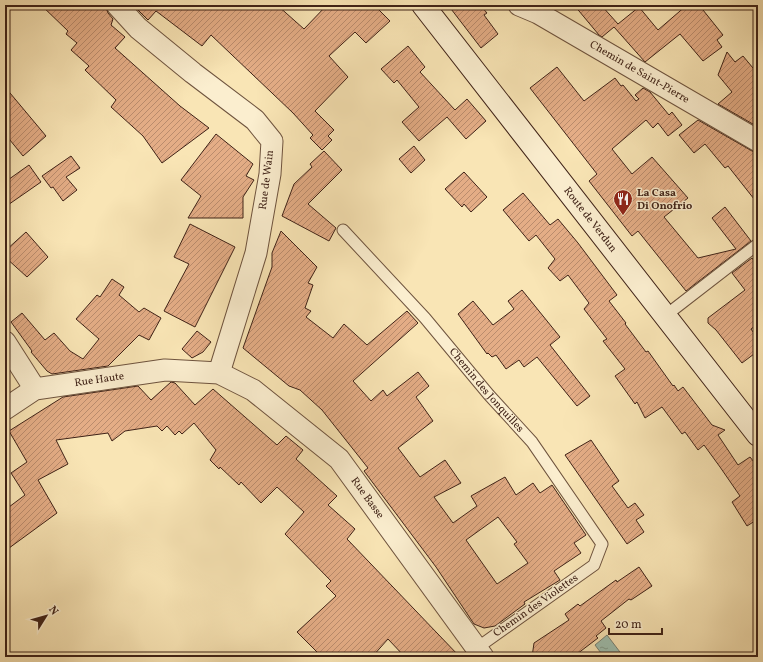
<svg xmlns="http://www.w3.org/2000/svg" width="763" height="662" font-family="Vollkorn,serif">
<defs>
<pattern id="water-ripples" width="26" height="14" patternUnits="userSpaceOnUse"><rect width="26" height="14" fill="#9ebfaf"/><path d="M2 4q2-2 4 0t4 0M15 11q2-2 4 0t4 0" fill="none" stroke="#829b8d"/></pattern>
<pattern id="building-hatch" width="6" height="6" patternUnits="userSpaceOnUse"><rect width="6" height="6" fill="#e4ad86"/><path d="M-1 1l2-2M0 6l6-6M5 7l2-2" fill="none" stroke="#ba8c6d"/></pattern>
</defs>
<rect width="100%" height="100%" fill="#f9e5b5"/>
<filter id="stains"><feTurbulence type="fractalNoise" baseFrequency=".005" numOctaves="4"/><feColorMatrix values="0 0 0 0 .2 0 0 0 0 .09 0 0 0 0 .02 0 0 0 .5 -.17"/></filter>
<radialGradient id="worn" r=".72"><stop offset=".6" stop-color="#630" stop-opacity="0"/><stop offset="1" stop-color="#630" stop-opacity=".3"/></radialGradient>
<path fill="url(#water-ripples)" stroke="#788072" d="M607 635 623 656V657H604L595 645Z"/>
<path fill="url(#building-hatch)" stroke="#3f2217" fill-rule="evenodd" d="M41 5H105L108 13 113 19 111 25 125 37 115 48 180 106 209 128 162 163 143 136 111 107 116 100 85 70 89 66 71 50 77 43 66 34 68 31Z
M133 5H277L304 29 327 5H374L390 21 366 43 355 32 329 56 348 77 315 111 334 130 328 136 332 140 322 150 310 138 313 135 293 113 211 35 202 46 156 11 148 20Z
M448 5H480L487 13 484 15 498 34 481 48Z
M574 5H601L618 24 639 7 658 30 687 5H699L723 35 717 40 722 47 703 61 680 34 645 62 614 27 602 37 599 35Z
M408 46 425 67 420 72 455 110 467 99 486 121 466 139 447 117 419 141 402 122 419 107 397 80 394 83 381 69Z
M727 52 735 62 743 56 758 74V110L753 118 758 121V127L718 104 732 92 718 75Z
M557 67 584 101 615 78 621 86 623 85 636 101 639 99 635 95 643 88 650 92 669 115 672 112 682 125 668 136 658 123 653 128 646 120 612 149 632 174 652 157 688 198 664 217 698 258 736 249 712 218 725 207 751 241 686 291 638 231 632 236 589 181 597 174 530 88Z
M5 87 46 136 23 156 5 134Z
M698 120 752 151 758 153V204L728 166 725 168 705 144 694 153 679 135Z
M216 134 253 164 246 176 254 180 243 197V218H188L201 196 181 180Z
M414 146 425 160 411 173 399 159Z
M324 151 342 170 308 204 336 228 329 241 282 216 294 184 312 167 310 164Z
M71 156 80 168 66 177 77 190 63 201 53 187 51 188 42 176Z
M29 165 41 182 5 207V182Z
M464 172 487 197 471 212 464 204 462 207 445 189Z
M523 193 550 225 558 219 578 243 617 295 609 301 626 323 625 324 646 352 648 351 673 386 674 385 678 391 683 387 712 425 725 430 718 435 738 465 750 457 758 467V519L747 526 732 502 740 496 720 467 704 445 698 450 685 432 682 434 662 407 645 418 637 402 635 404 615 376 625 369 603 341 607 339 584 309 589 303 568 275 560 281 548 268 555 259 536 235 529 241 503 210Z
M190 224 235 247 195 327 164 311 189 264 174 257Z
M281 231 317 267 308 283 313 285 305 308 311 311 306 317 333 338 344 324 367 345 407 311 418 323 353 381 371 401 383 390 387 396 418 372 429 386 416 397 433 421 398 448 420 477 445 460 461 483 434 497 453 523 477 506 471 496 505 477 516 495 533 483 540 493 552 485 586 535 574 543 581 553 554 571 560 580 524 602 525 604 495 626 484 628 474 624 436 567 364 471 368 468 322 410 300 390 289 386 243 348 272 267V253ZM498 517 517 542 514 544 528 563 497 584 466 540Z
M26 232 48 257 27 277 5 257V251Z
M752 258 758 266V324L751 329 758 339V351L742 363 716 330 708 323V318L745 290 732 273Z
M112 279 124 287 119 295 139 312 144 308 161 318 149 340 139 335 108 366 52 374 47 371 31 352 32 351 11 322 22 313 45 340 54 333 70 351 83 359 99 339 76 319 97 295 100 297Z
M522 290 560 337 550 345 590 396 577 406 537 357 524 367 519 360 506 369 496 355 492 357 488 353 487 354 458 314 473 301 493 325 514 309 508 301Z
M197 331 211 342 203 352 192 358 182 349Z
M171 382 175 383 195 405 213 389 277 445 286 436 303 450 296 459 337 496 328 505 355 529 347 539 460 657H405L388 639 372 657H322L297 632 336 596 326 586 331 581 285 534 304 512 277 487 261 503 241 482 239 485 220 467 219 469 210 460 216 450 194 423 182 434 179 431 175 435 167 426 162 431 157 426 125 431 112 441 108 433 56 440 68 464 38 480 57 513 5 551V510L25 495 11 473 27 462 9 431 63 397 138 386 151 400Z
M591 440 619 481 612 486 628 508 635 503 644 515 636 520 644 532 627 544 565 455Z
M639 567 652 586 631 600 629 599 601 621 606 628 596 636 598 638 573 657H532L534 643 569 620 565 614 578 604 580 606 616 580 617 582Z"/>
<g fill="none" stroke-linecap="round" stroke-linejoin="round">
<g stroke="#6e533e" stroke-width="13">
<g id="service">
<path id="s1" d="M343 230 425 318 489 395 532 442 602 544 594 565 477 648"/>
<path d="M665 316 758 244"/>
</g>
</g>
<g stroke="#6e533e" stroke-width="23">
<g id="minor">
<path d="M117 5 138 28 193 73 255 120 272 141 270 174 256 253 219 373"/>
<path id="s2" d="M519 5 538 13 758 141"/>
<path d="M5 342 35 389"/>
<path id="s3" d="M5 409 35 389 165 370 219 373 253 390 339 459 483 657"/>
</g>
</g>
<g stroke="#3f2217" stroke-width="24">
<g id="secondary">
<path id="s4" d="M423 5 758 435"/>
</g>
</g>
<use href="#service" stroke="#fbeecf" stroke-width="11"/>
<use href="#minor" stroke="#fbeecf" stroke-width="21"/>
<use href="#secondary" stroke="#fbeecf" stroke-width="22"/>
</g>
<defs>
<g id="restaurant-pin" transform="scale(1)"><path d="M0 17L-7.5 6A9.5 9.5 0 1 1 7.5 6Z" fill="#8f2418" stroke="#fbeecf"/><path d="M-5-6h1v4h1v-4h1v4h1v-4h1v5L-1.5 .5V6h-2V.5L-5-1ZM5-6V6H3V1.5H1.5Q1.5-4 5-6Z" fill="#fff"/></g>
</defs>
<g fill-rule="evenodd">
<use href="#restaurant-pin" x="623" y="199"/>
</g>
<g text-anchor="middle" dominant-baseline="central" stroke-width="3" stroke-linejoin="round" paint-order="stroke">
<g font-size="11" fill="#3f2217" stroke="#fbeecf">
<text stroke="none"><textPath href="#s2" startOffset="138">Chemin de Saint-Pierre</textPath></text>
<text transform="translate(267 180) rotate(-83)">Rue de Wain</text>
<text stroke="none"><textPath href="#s4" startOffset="272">Route de Verdun</textPath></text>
<text stroke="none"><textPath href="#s3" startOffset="101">Rue Haute</textPath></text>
<text stroke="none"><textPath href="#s1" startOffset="215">Chemin des Jonquilles</textPath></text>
<text stroke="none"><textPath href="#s3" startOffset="418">Rue Basse</textPath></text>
<text transform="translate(536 606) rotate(-35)">Chemin des Violettes</text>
</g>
<g font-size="11" font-weight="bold" fill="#3f2217" stroke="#fbeecf" text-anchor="start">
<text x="637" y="193">La Casa<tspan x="637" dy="13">Di Onofrio</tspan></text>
</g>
</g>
<rect width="763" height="662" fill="none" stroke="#f9e5b5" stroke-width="20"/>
<rect x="6" y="6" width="751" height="650" fill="none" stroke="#3f2217" stroke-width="2"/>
<rect x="10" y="10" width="743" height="642" fill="none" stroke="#3f2217"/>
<g transform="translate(46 616) rotate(53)" stroke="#fbeecf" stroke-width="3" paint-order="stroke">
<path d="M0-3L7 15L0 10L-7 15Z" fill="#3f2217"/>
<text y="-6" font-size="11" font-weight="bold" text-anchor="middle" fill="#3f2217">N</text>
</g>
<path d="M609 628v6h53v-6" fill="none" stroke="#3f2217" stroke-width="2"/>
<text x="615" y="628" font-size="12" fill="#3f2217" stroke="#fbeecf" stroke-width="3" paint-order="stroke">20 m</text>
<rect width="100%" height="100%" filter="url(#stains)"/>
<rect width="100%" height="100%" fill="url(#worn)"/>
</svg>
